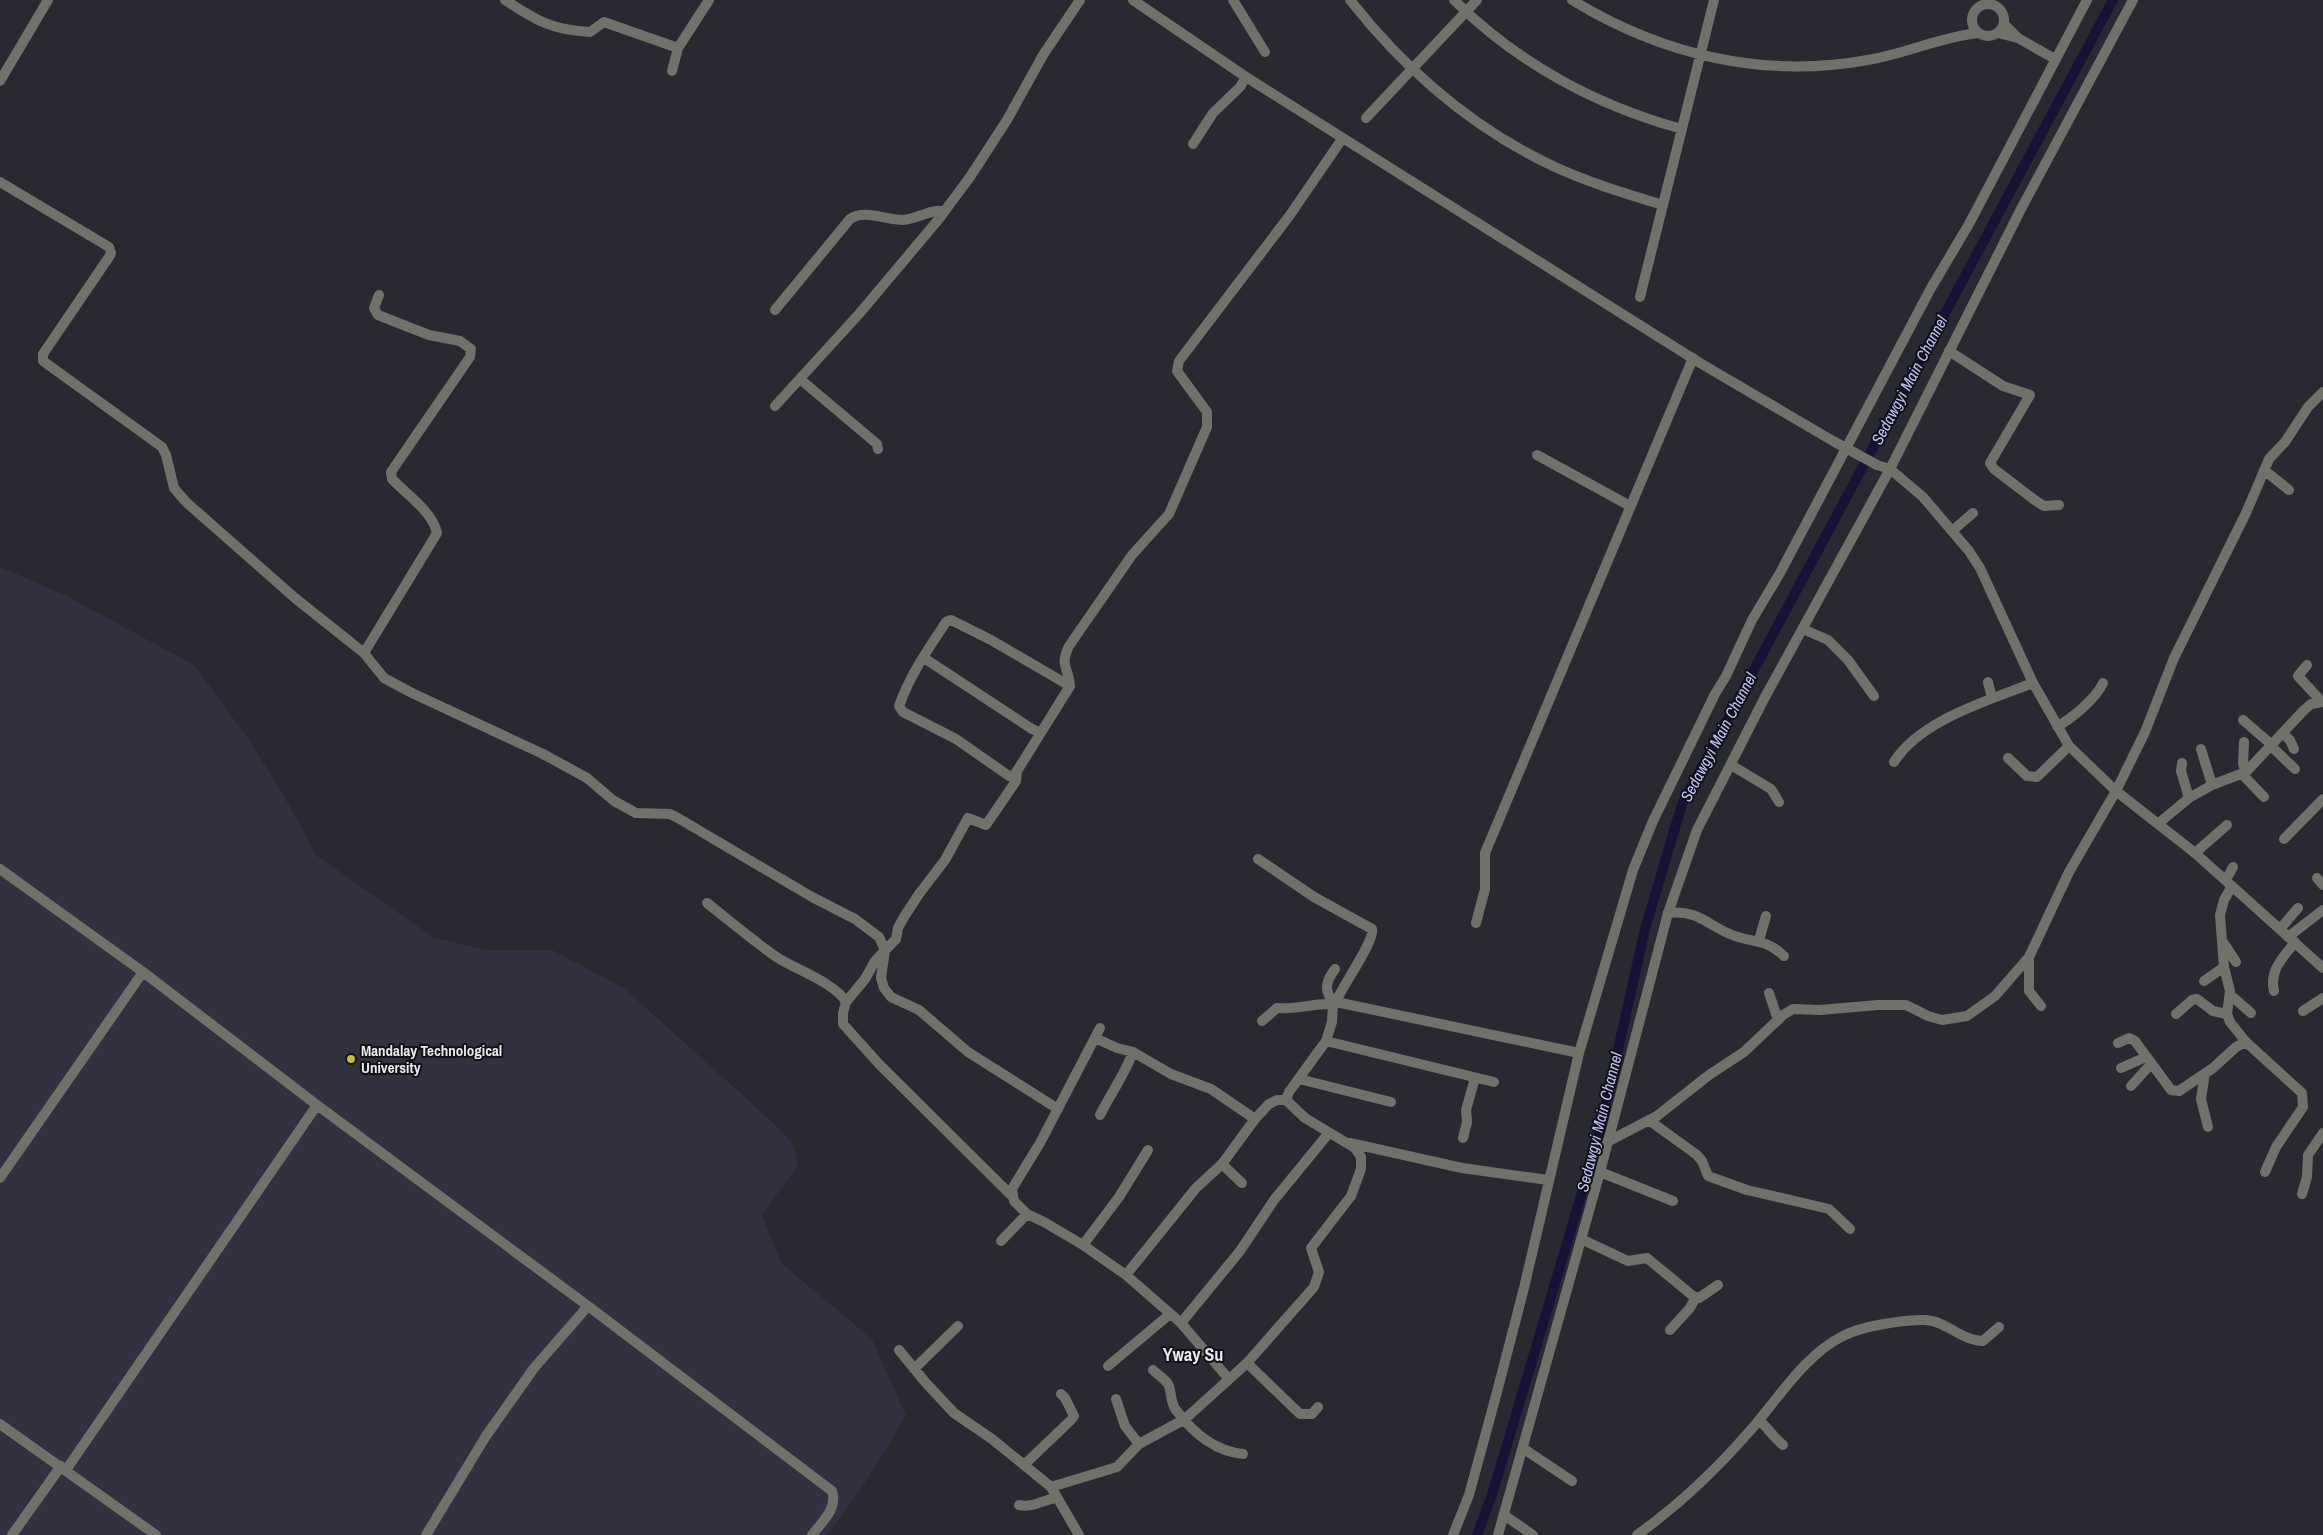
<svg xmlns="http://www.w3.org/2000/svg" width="2323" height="1535" font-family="'Archivo Narrow',sans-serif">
<rect width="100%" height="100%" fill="#292932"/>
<path fill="#313140" d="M0 567 63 594 194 665 249 740 280 789 317 856 433 937 487 950H552L624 988 781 1130 793 1145 798 1165 762 1215 781 1263 872 1339 906 1416 861 1489 827 1535H0Z"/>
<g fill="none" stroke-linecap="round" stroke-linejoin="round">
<path stroke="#171337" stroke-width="10" d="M1477 1535 1492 1495 1598 1139 1645 929 1682 804 2113 0"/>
<path stroke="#71716c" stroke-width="10" d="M505 0C537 21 552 30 590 32L604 22 678 48
M1233 0 1265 52
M1350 0C1406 71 1473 129 1555 167 1590 183 1627 194 1663 205
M1454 0C1517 63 1597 106 1682 129
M1572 0C1662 55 1763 79 1868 60 1905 54 1940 37 1978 33
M1972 20a16 16 0 1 1 32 0a16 16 0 1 1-32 0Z
M1998 33 2018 38 2004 24
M2018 38 2055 59
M672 71 678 48 709 0
M0 81 48 0
M1366 118 1477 0
M1193 144 1213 113 1240 87 1246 77
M0 182 109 247 111 253 109 257 43 354V361L162 447 166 455 174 488 186 502 295 598 364 653 384 678 412 693 543 754 587 778 614 801 636 813 670 814 678 818 812 897 855 919 879 937 885 950 881 978 884 988 891 997 919 1010 968 1052 1058 1109
M1640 297 1714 0
M775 310 850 219C865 209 885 220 903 220 917 219 931 209 944 211
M1949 351 2003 386 2030 395 1990 463 1994 469 2036 501 2044 506 2059 505
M800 379 877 444 878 449
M775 406 859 314 938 220 970 177 1007 120 1043 55 1080 0
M1537 455 1630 506
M2264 470 2289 490
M1952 531 1973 513
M1803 629 1828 640 1848 660 1874 696
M364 653 437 533C433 512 406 494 392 479L391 472 470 357 471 349 460 341 429 335 378 315 374 308 379 295
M924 658 1032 729 1039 732
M2307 665 2298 676 2322 702
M1988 682 1992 698
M2243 720 2272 745
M2057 726C2071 720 2097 697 2103 683
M2283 734 2290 740 2294 749
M2244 742 2243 764 2246 772
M2271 746 2295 769
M2201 749 2212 785
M2008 758 2027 776 2037 777 2069 746
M1894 762C1920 720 1990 700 2033 683
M2182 763 2181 771 2189 798
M1731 765 1771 789 1779 802
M1017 771 1012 777 1009 776 956 739 903 712 899 706C910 675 928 649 946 622L951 620 991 640 1070 686
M2242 774 2264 797
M2159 823 2189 798 2212 785 2246 772 2304 710 2311 704 2323 702
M2284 839 2323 799
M2195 853 2227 825
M1258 859 1314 897 1372 929C1375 941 1342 986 1336 1002
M0 869 143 972 317 1105 588 1306 832 1491C838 1508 822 1522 812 1535
M2317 878 2323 885
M2226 880 2233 867
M2232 886 2224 900 2220 915 2224 967 2230 991 2227 1014 2230 1022 2246 1042 2302 1093 2303 1107 2276 1147 2265 1172
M707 903C730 921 753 941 778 958 797 970 835 983 846 1002L843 1013V1024L879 1064 1013 1197
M1668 913C1698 910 1706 924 1730 934 1752 944 1764 937 1784 956
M1476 923 1485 889V853L1693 358
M2280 929 2298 908
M2288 937 2323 910
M1759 940 1766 916
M2223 942 2236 962
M2029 957V991L2041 1006
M2204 981 2224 967
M2274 991C2269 970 2283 958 2295 942
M1769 993 1778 1020
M2230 999 2234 998 2251 1013
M846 1002 865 979 875 961 896 939 898 928 904 917 919 894 945 860 968 818 986 825 1016 781 1017 771 1070 686C1069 668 1059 666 1069 646L1132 555 1169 514 1207 427V412L1177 371 1179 361 1290 215 1342 139
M1334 1002C1323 991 1326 981 1335 969
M2303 1011 2323 998
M2176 1014 2192 1000 2197 999 2213 1011 2227 1014
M1262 1021 1277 1008C1298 1010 1312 1003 1331 1004
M1100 1028 1040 1143 1012 1189 1014 1201 1027 1214 1044 1222 1083 1245 1126 1275 1181 1323 1228 1378
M1095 1038 1117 1048 1133 1052 1171 1074 1211 1089 1255 1119
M1326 1041 1494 1082
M2118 1043 2129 1038 2135 1041 2171 1090 2179 1091 2213 1068 2236 1047 2246 1042
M2121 1068 2146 1057
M2205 1073 2201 1099 2208 1127
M1299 1079 1391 1102
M2131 1086 2151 1064
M1100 1115C1111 1093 1125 1074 1133 1052
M1650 1121 1697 1155 1702 1161 1708 1176 1747 1190 1829 1209 1850 1229
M1463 1138 1467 1122 1466 1110 1475 1078
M1607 1142 1657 1116 1709 1075 1744 1052 1783 1015 1793 1009 1820 1010 1878 1005H1906L1928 1016 1942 1020 1967 1016 1995 996 2029 957 2069 872 2116 791 2145 732 2174 658 2246 513 2269 459 2285 442 2308 407 2323 392
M1350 1143 1462 1168 1548 1180
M1222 1164 1242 1183
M1600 1172 1673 1201
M0 1178 143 972
M2302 1194 2307 1177 2308 1155 2323 1133
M1581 1239 1628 1261 1647 1258 1693 1296 1699 1298 1718 1285
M1001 1241 1027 1214
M1083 1245 1119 1197 1148 1150
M1126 1275 1196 1188 1222 1164 1255 1119 1269 1104 1277 1100H1286
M1181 1323 1240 1251 1274 1200 1328 1134
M1670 1330 1690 1308 1696 1297
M899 1350 926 1383 954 1413 992 1439 1051 1487
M1247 1363 1300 1414H1312L1318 1407
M1108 1366 1170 1314
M914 1369 958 1326
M1153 1370C1157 1374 1165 1379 1168 1384 1172 1391 1170 1403 1176 1410 1193 1433 1214 1451 1243 1454
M1116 1399 1125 1426 1139 1444
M1759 1420C1768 1428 1773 1437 1783 1445
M0 1424 156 1535
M1524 1449 1572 1481
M1024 1465 1071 1420 1074 1416 1065 1398 1061 1394
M66 1470 317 1105
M1019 1505C1034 1508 1042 1500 1056 1498
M1504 1515 1533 1535
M12 1535 61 1466
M426 1535 486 1436 534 1368 588 1306
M1079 1535 1051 1487 1117 1467 1139 1444 1185 1419 1247 1363 1314 1287 1319 1272 1311 1248 1351 1196 1361 1169V1157L1355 1148 1305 1118 1286 1100 1289 1092 1326 1041 1332 1022 1333 1003 1336 1002 1579 1053
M1453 1535 1469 1495 1497 1392 1524 1288 1579 1053 1633 870 1653 821 1715 694 1726 676 1752 620 1780 573 1931 288 1969 224 2087 0
M1637 1535C1679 1505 1714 1472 1748 1433 1776 1402 1804 1355 1843 1336 1862 1326 1902 1320 1924 1320 1946 1320 1961 1341 1983 1341L1999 1327"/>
<path stroke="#71716c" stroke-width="10" d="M1133 0 1246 77 1700 363 1833 441 1877 465 1890 469 1923 497 1969 551 1980 568 2033 683 2069 746 2116 791 2195 853 2323 968
M1498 1535 1600 1172 1668 913 1697 830 1764 699 1890 469 2021 209 2133 0"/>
</g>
<circle fill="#c2bd3f" stroke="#121216" stroke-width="2" cx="351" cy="1059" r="5"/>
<g text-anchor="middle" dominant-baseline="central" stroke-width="4" stroke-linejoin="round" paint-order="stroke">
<g font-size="15" font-weight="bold" fill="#e9e9ef" stroke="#121216" text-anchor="start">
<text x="361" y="1050">Mandalay Technological<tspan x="361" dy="17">University</tspan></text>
</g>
<g font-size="16" font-style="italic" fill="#c2c2fa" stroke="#121216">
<text transform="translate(1909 380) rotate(-62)">Sedawgyi Main Channel</text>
<text transform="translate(1718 737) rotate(-62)">Sedawgyi Main Channel</text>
<text transform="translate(1599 1122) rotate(-76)">Sedawgyi Main Channel</text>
</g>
<g font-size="18" font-weight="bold" fill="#e9e9ef" stroke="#121216">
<text x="1193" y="1354">Yway Su</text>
</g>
</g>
</svg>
